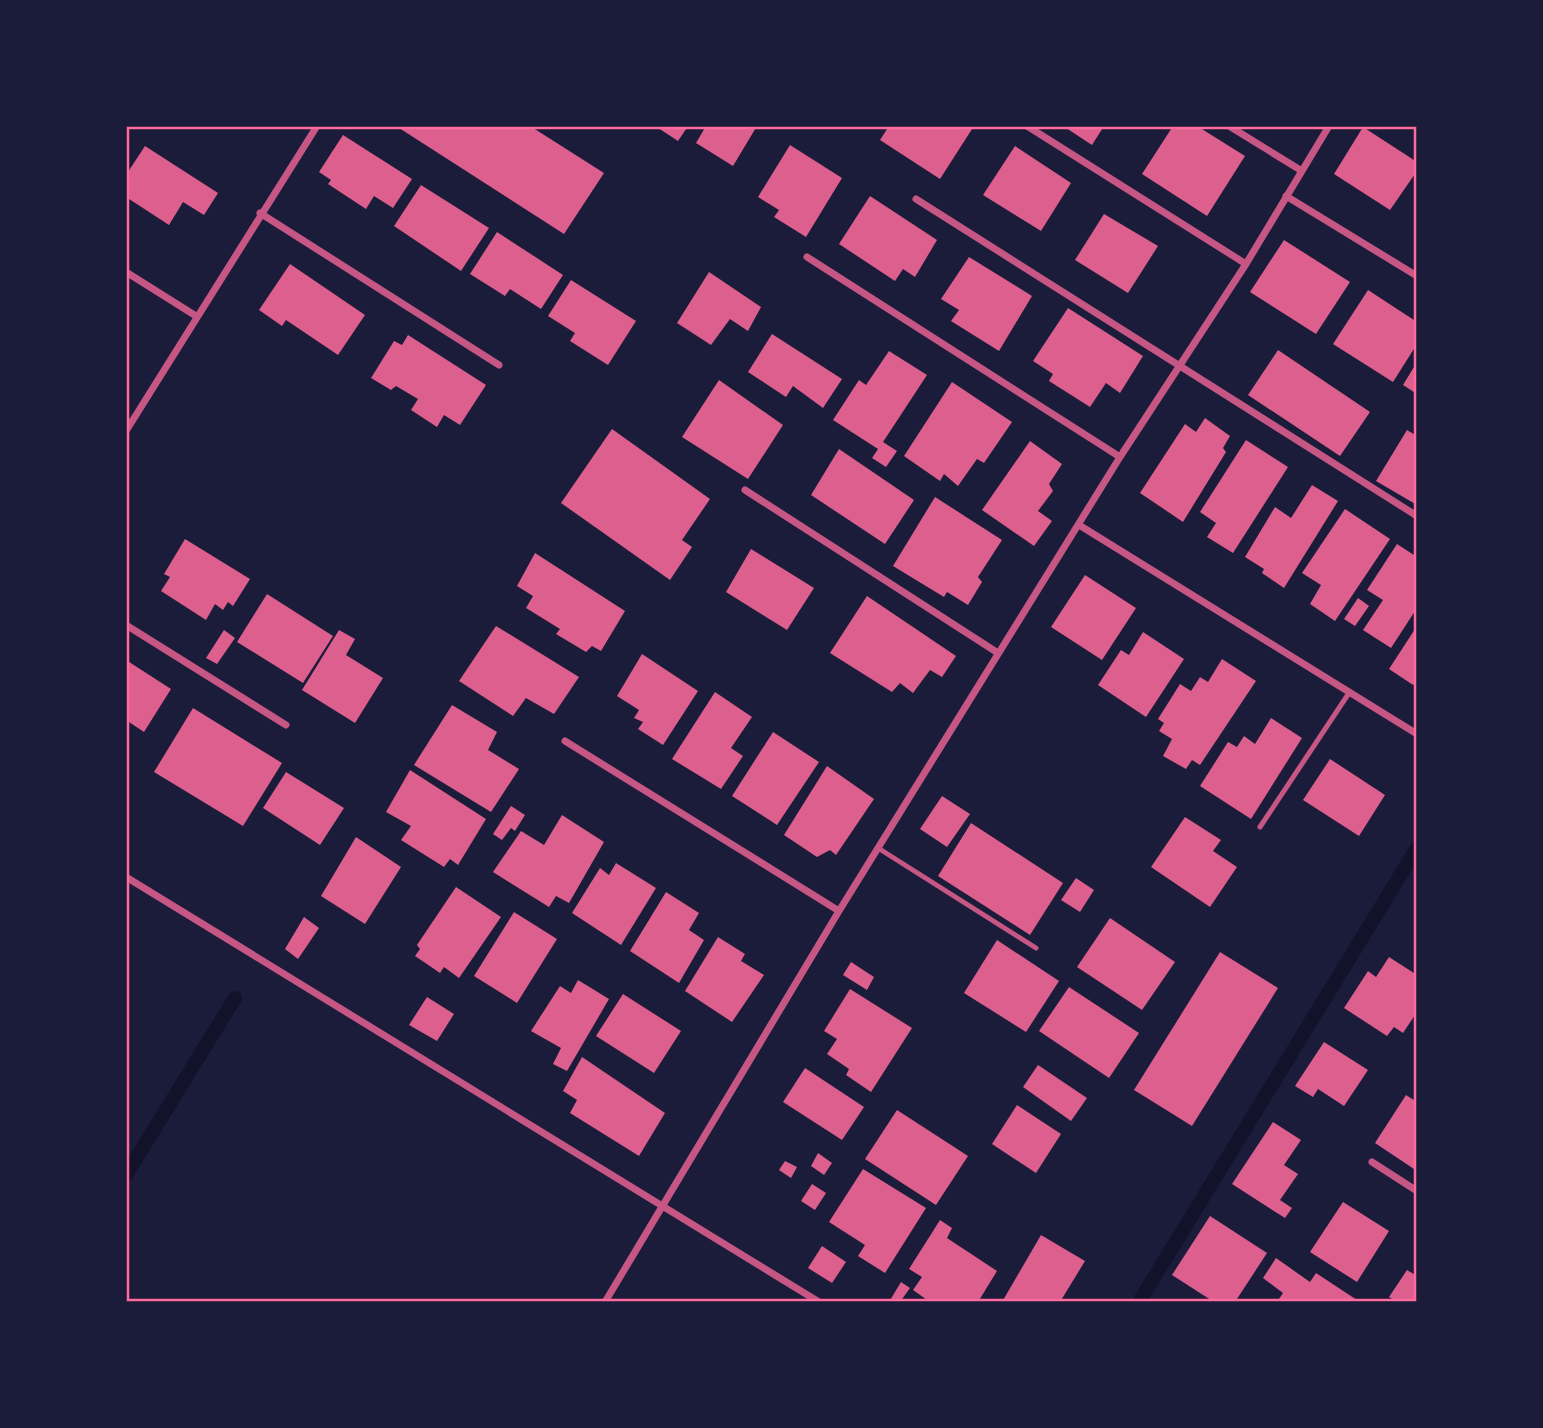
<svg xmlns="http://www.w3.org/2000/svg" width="1543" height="1428" font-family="Spectral,serif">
<rect width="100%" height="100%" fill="#1b1b3a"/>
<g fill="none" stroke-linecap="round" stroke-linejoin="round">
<path stroke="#12122b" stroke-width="14" d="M126 1175 235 998
M1139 1302 1417 848"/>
</g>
<path fill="#dd5f8e" d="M396 126H530L604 173 564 234Z
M655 126H688L678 141Z
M706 126H757L733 166 696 143Z
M889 126H974L940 179 880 140Z
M1063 126H1104L1092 145Z
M1173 126H1197L1245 156 1207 216 1142 174Z
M1363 127 1417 162V171L1390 210 1334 174Z
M343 135 412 179 393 208 374 196 366 209 328 184 331 180 319 172Z
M790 145 842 178 806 237 774 217 779 210 758 197Z
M145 146 218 193 204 215 183 202 169 225 126 197V175Z
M1015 146 1071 183 1041 231 983 195Z
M421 185 489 228 461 271 394 226Z
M870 196 937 240 915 277 903 269 895 281 839 244Z
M1104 214 1158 246 1128 293 1075 260Z
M497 232 563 275 541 309 510 289 505 296 470 274Z
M1284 240 1350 282 1316 334 1250 292Z
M969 257 1032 296 999 351 951 321 959 310 941 299Z
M290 264 365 315 338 355 286 320 282 326 259 310Z
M709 272 761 307 748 331 730 319 711 345 677 323Z
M571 280 636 321 608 365 570 341 575 333 548 316Z
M1368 290 1417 322V344L1393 382 1333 344Z
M1068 308 1143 356 1120 393 1106 383 1090 407 1049 381 1053 374 1033 361Z
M772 334 842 379 823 408 793 386 786 397 748 372Z
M408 335 486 385 460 425 444 415 437 427 411 410 418 399 396 386 391 390 371 378 394 341 402 345Z
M1278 350 1370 412 1340 456 1248 395Z
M889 351 927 375 883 442 897 451 886 467 872 458 878 449 833 420 859 380 866 385Z
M1417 362V394L1403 385Z
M719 380 783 425 748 479 682 437Z
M952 382 1012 422 984 463 977 459 958 486 944 474 940 481 904 456Z
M1205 418 1230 436 1223 448 1226 452 1183 522 1140 493 1185 424 1196 432Z
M612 429 710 499 682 540 692 547 670 580 561 503Z
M1407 430 1417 436V505L1376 481Z
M1246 440 1288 467 1233 553 1207 537 1216 523 1200 512Z
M1030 441 1062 464 1049 484 1053 491 1038 511 1052 521 1034 546 982 510Z
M839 449 914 500 885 544 811 495Z
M1312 485 1338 501 1284 588 1262 573 1264 569 1245 557 1275 507 1291 518Z
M935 497 1002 540 978 577 982 582 968 605 947 592 944 597 893 566Z
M1345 509 1390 539 1335 621 1310 604 1321 585 1302 573Z
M185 539 250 579 233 606 228 602 223 610 215 604 206 620 161 591 170 577 164 574Z
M1397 544 1417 557V608L1391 648 1363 630 1383 600 1367 590Z
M751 549 814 588 787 630 726 592Z
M535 553 625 611 601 651 592 646 586 652 556 634 560 629 526 608 533 596 517 586Z
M1085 575 1136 608 1102 660 1051 627Z
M267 594 333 636 303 683 237 642Z
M867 596 956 656 942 677 930 670 913 693 900 683 892 692 830 653Z
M1358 598 1369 606 1355 626 1344 619Z
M496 626 579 677 554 714 526 698 513 716 459 681Z
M1417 626V680L1413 685 1389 669Z
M224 630 235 638 217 664 206 658Z
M339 630 355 639 346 655 383 678 355 723 302 690Z
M1143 632 1184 659 1146 717 1098 685 1121 650 1129 655Z
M642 654 698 691 663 745 638 729 643 722 634 718 639 710 617 696Z
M1222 659 1256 681 1200 765 1192 760 1186 769 1163 756 1172 739 1159 731 1164 723 1158 719 1180 684 1191 691 1200 677 1208 682Z
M126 660 171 689 144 732 126 720Z
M715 692 752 717 731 748 743 756 721 789 672 759Z
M452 705 497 732 488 750 519 769 491 812 414 765Z
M193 708 282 763 243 826 154 772Z
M1271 718 1302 738 1251 819 1200 786 1228 742 1237 747 1244 736 1255 744Z
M773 732 819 762 777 825 732 796Z
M1330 759 1385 795 1359 836 1303 800Z
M827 766 874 799 836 855 830 850 817 857 784 835Z
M410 770 486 819 458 865 450 859 444 867 401 840 411 826 386 812Z
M286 772 344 808 320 845 263 808Z
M942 796 970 814 947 847 920 829Z
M511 806 525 815 515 831 511 828 502 840 493 834Z
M562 815 604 842 569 903 556 896 549 907 493 872 521 831 544 845Z
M1185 817 1221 840 1213 851 1237 867 1210 907 1151 867Z
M971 823 1063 883 1030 935 938 876Z
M356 837 401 867 365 924 321 896Z
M616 863 656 888 621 945 572 913 600 868 609 875Z
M1076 878 1094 890 1080 912 1061 900Z
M456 887 501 917 459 978 444 967 440 973 415 956 420 949 417 945Z
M666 892 699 913 689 930 704 940 679 983 630 951Z
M514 912 557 939 517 1003 474 976Z
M304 917 319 928 298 959 285 949Z
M1110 918 1175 962 1142 1010 1077 967Z
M718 937 745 954 741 961 764 975 732 1022 685 991Z
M997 940 1059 981 1026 1032 964 993Z
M1220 952 1278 988 1192 1126 1134 1090Z
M1389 957 1417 975V1012L1403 1033 1394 1027 1387 1036 1344 1008 1368 971 1376 977Z
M851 962 874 977 867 990 843 975Z
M578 980 609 999 567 1071 553 1064 561 1048 531 1031 560 986 571 993Z
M1069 987 1139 1033 1109 1078 1039 1031Z
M850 989 912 1028 871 1092 846 1075 849 1069 827 1054 837 1039 824 1031Z
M623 994 681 1031 654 1073 596 1036Z
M427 997 454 1014 437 1041 409 1025Z
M1324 1042 1368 1070 1344 1106 1318 1089 1313 1097 1295 1086Z
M582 1057 665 1113 639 1156 570 1113 577 1100 563 1091Z
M1038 1065 1087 1098 1071 1121 1023 1087Z
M805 1068 864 1107 842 1140 783 1102Z
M1406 1095 1417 1102V1171L1375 1143Z
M1017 1105 1061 1134 1036 1173 992 1144Z
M897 1110 968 1156 936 1205 865 1159Z
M1273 1122 1301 1140 1284 1165 1298 1174 1280 1200 1292 1208 1285 1218 1232 1184Z
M818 1153 832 1163 824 1175 811 1166Z
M785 1161 797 1167 791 1178 779 1170Z
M863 1169 926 1208 885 1273 858 1256 865 1245 829 1222Z
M812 1184 826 1193 815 1210 801 1201Z
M1343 1202 1389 1231 1357 1282 1310 1252Z
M1210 1216 1267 1253 1235 1302H1214L1172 1275Z
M940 1220 952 1228 947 1238 997 1271 978 1302H930L913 1290 922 1277 909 1269Z
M1041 1235 1085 1261 1060 1302H1002Z
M822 1246 846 1262 832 1283 808 1268Z
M1276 1258 1310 1282 1316 1273 1360 1302H1277L1283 1293 1263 1278Z
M1407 1270 1417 1276V1302H1397L1389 1297Z
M901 1282 910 1288 900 1302H889Z"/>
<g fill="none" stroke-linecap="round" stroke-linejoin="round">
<path stroke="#c65784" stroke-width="5" d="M1260 827 1349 693
M878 848 1036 948"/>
<path stroke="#c65784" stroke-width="7" d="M1027 126 1246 264
M1229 126 1302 171
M1286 196 1417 276
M916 199 1417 516
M260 213 499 365
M807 257 1120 457
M126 272 196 316
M126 431 317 126
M745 490 998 653
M1079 525 1417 734
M126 625 286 725
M565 741 839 911
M126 877 819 1302
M1372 1162 1417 1191
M605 1302 839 911 1120 457 1246 264 1329 126"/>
</g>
<rect width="1543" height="1428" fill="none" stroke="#1b1b3a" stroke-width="256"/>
<rect x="128" y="128" width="1287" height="1172" fill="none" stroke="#ff6b9d" stroke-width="2.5"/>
</svg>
